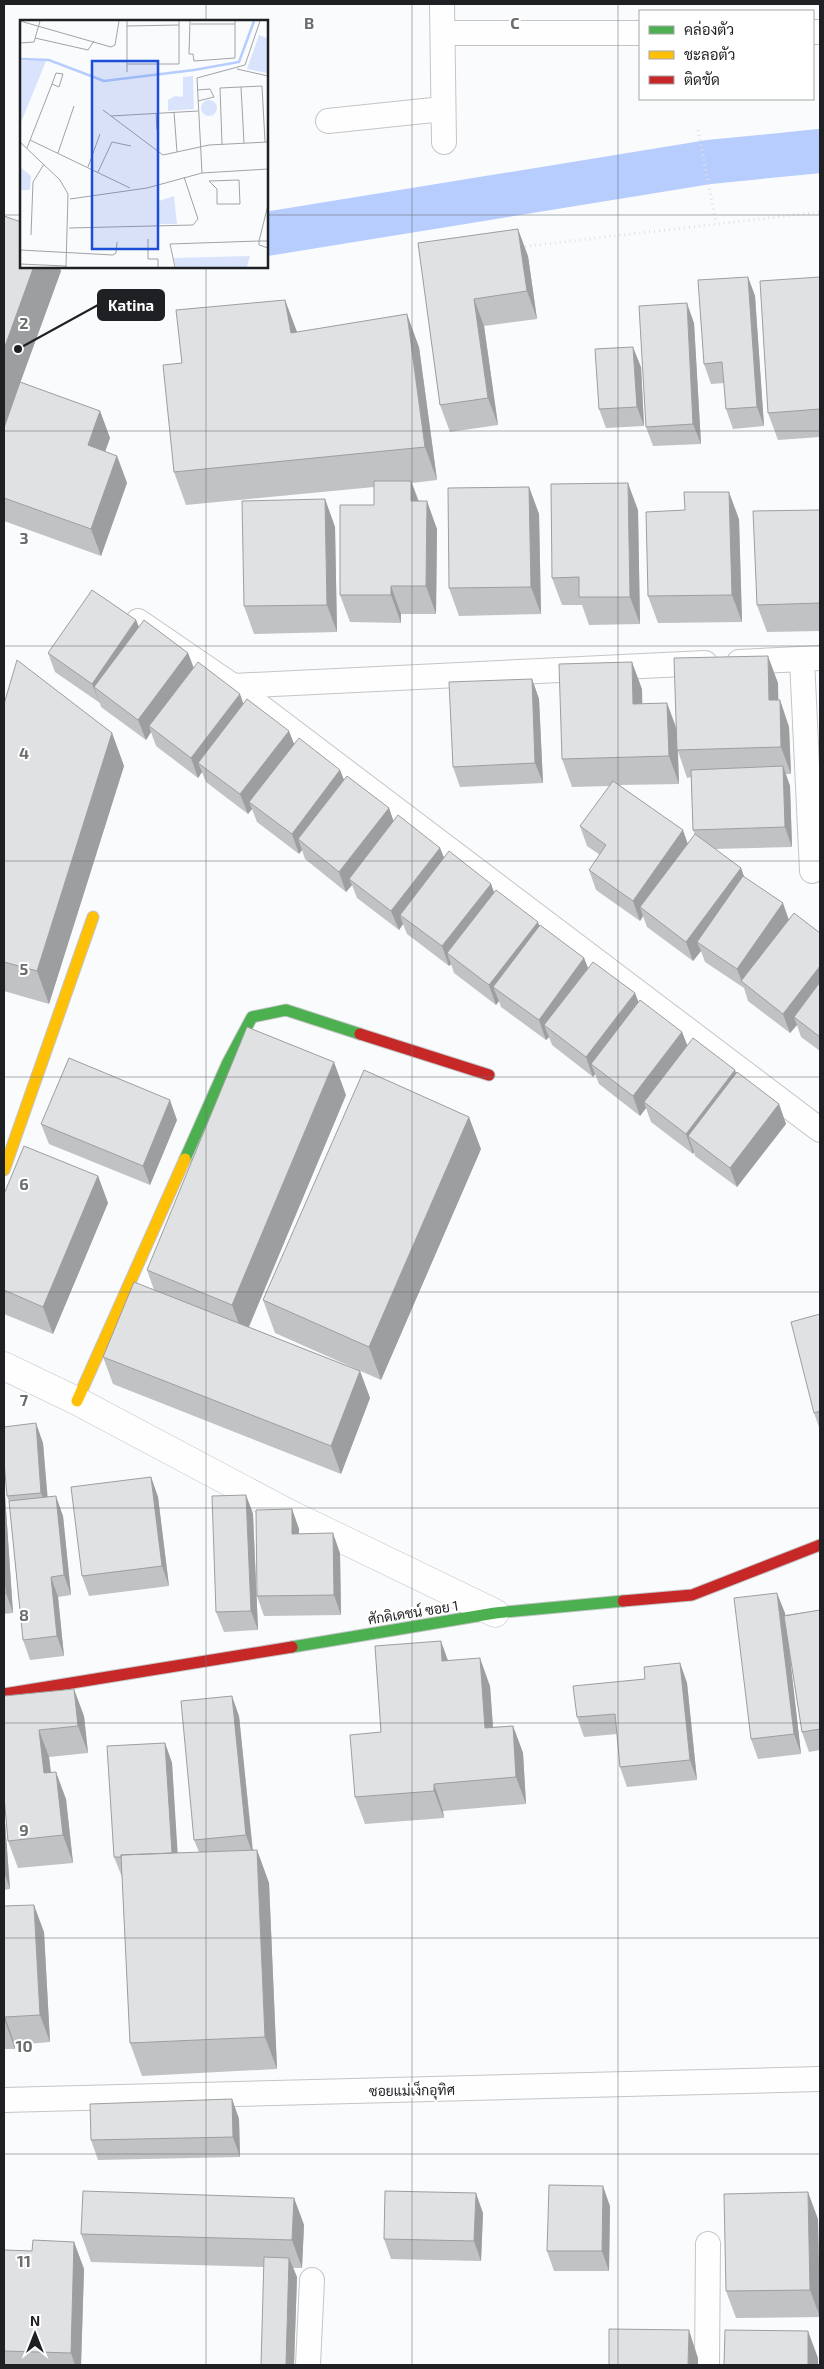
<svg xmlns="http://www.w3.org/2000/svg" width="824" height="2369" font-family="'Exo 2',Sarabun,sans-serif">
<rect width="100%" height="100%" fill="#f9fbfd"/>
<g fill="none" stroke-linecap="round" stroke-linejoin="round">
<path stroke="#b7cdfe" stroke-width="44" d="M266 234 709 162 820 151"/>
<g stroke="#c4c5c7" stroke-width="26">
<path id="lane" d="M442 4 444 142
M813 32H820
M443 33H640
M328 121 443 109
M138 621 233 686 820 1130
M802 659 812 871
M739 662 820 658
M233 686 705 663
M4 2100 820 2079
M308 2365 312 2280
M707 2365 708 2244"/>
</g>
<g stroke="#c4c5c7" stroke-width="29">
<path id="street" d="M4 1366 77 1401 286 1512 495 1613"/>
</g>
<g stroke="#c4c5c7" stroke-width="13">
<path id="fast" d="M185 1159 228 1062 252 1017 286 1010 360 1034
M292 1647 495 1613 623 1601"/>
</g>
<g stroke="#c4c5c7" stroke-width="13">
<path id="slow" d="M4 1170 93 917
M77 1401 185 1159"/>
</g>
<g stroke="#c4c5c7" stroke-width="13">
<path id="jam" d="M360 1034 489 1075
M623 1601 692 1595 820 1545
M4 1694 292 1647"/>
</g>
<path stroke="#e1e2e3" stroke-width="3" stroke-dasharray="1 4" stroke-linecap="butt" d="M698 130 716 223
M520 247 820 212"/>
<use href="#lane" stroke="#fefeff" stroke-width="24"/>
<use href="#street" stroke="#fefeff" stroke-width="28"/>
<use href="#fast" stroke="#4caf50" stroke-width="11"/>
<use href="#slow" stroke="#ffc107" stroke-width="11"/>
<use href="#jam" stroke="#c62828" stroke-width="11"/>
</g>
<path fill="#c1c2c3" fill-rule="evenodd" d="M4 216 61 271 20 383 100 411 110 438 105 452 117 456 127 483 101 556 4 521Z
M418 243 528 256 537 319 484 326 498 425 450 432 440 405Z
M748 277 755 296 764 426 733 429 726 409 724 383 711 384 704 364Z
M820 277V437L778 440 768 413Z
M285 300 297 332 419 347 437 480 412 483 419 501 437 529 436 614H401V623L350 622 340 595 374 505V487L186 505 174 472 182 363Z
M694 323 701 444 653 446 646 427Z
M641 367 644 426 606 428 599 409Z
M529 487 539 514 541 614 459 616 449 588Z
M325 499 335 527 337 632 254 634 244 606Z
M638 510 640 624 589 625 582 605H562L552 578Z
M820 510V631L767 632 757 605Z
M739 519 742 622 658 623 648 596Z
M136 620 139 627 188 653 194 668 243 704 294 745 340 770 344 780 389 808 393 821 440 848 444 858 491 884 494 893 539 926 584 958 588 968 682 1032 687 1046 736 1074 779 1104 786 1124 737 1187 695 1156 694 1152 693 1154 651 1122 646 1108 640 1116 599 1084 595 1074 593 1077 552 1045 549 1037 546 1040 501 1007 499 1001 496 1005 454 973 451 964 449 966 407 934 403 924 399 930 357 898 352 885 346 892 305 859 302 850 299 854 257 822 252 809 248 814 206 782 202 772 198 778 156 746 151 732 146 740 101 707 100 703 55 672 48 653Z
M532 679 539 699 543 783 460 787 453 767Z
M778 683V700H780L789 727 791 774H786L790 786 792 847 715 849 741 868 744 877 789 919 820 933V1051L801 1037 797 1025 790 1033 748 1001 744 988 705 962 701 951 693 961 647 927 643 916 640 921 596 890 589 870 600 855 587 846 580 826 610 786 572 787 562 759 642 689V704L667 703 677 729ZM678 751 687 778 691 777 693 830 695 835 688 844 620 785 679 784Z
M4 704 112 733 124 766 49 1004 4 991Z
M346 1095 249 1327 360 1371 370 1398 341 1474 113 1384 103 1357 154 1290 147 1270Z
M177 1120 150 1185 49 1144 41 1124Z
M481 1149 381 1380 275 1333 263 1300Z
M98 1176 108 1203 53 1334 4 1314V1194Z
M820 1314V1430L814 1413Z
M43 1443 47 1497 63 1516 71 1595 58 1597 64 1656 30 1660 23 1640 9 1502 7 1496Z
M151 1477 158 1497 169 1586 89 1596 82 1576Z
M4 1480 13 1613 4 1614Z
M246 1495 253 1514 258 1630 224 1632 216 1612Z
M292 1509 299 1529V1534L340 1553 341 1615 264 1616 257 1596Z
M820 1610V1750L809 1752 802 1732 789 1651 801 1754 758 1759 751 1739 785 1613V1615Z
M448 1661 490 1686 493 1727 513 1726 523 1753 526 1804 443 1811 444 1818 365 1824 355 1797 381 1732Z
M680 1663 687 1683 697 1780 627 1787 620 1767 617 1734 584 1737 577 1717 645 1679Z
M4 1696 84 1716 88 1753 49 1757 51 1772 66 1799 73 1863 18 1868 8 1841Z
M239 1716 253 1850H257L269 1883 277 2069 142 2076 130 2043 122 1877 114 1857 165 1743 172 1763 177 1853 199 1852 194 1840Z
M4 1809 10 1889 4 1890Z
M4 1906 44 1932 50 2042 15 2045V2049H4Z
M232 2099 239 2119 240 2157 98 2160 91 2140Z
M294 2198 304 2225 302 2268H293L297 2277 294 2365H261L264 2267 91 2262 81 2234Z
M610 2206 609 2271H554L547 2251Z
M483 2213 481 2261 391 2259 384 2239Z
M818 2219 820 2317 736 2318 726 2291Z
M74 2242 84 2269 81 2365H4V2250L32 2251Z"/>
<path fill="#9d9e9f" d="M518 229 528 256 537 319 527 291Z
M34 266H59L61 271 4 427V349Z
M748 277 755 296 764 426 757 407Z
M474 299 484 326 498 425 488 398Z
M285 300 297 332 291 333Z
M687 303 694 323 701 444 693 424Z
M407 314 419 347 437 480 425 447Z
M633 347 641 367 644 426 637 407Z
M100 411 110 438 97 473 88 445Z
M117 456 127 483 101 556 91 529Z
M411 481 421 509 411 501Z
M628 483 638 510 640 624 630 597Z
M529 487 539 514 541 614 531 587Z
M729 492 739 519 742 622 732 595Z
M325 499 335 527 337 632 327 605Z
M427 501 437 529 436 614 426 586Z
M391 586 401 614V623L391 595Z
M136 620 144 640 94 687 100 704 92 684Z
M188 653 195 672 149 726 151 732 146 740 138 720Z
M768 656 778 683 779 727 769 700Z
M632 662 642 689 643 731 633 704Z
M532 679 539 699 543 783 535 763Z
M240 694 247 714 198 763 202 772 198 778 191 758Z
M780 700 789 727 791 774 781 747Z
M667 703 677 731 679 784 669 756Z
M289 731 297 751 249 802 252 809 248 814 240 794Z
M112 733 124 766 49 1004 37 971Z
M783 766 790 786 792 847 785 827Z
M340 770 348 790 298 839 302 850 299 854 292 834Z
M389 808 396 828 349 879 352 885 346 892 339 872Z
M683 830 690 850 640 907 643 916 640 921 633 901Z
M440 848 448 867 400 915 403 924 399 930 391 911Z
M741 868 748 888 697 942 701 951 693 961 686 942Z
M491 884 498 903 447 953 451 964 449 966 442 946Z
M783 903 790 923 742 982 737 969Z
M538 922 545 942 493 987 499 1001 496 1005 489 985Z
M584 958 592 978 544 1025 549 1037 546 1040 539 1020Z
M820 966V995L794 1017 797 1025 790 1033 783 1014Z
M635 993 643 1013 591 1064 595 1074 593 1077 586 1057Z
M682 1032 690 1052 644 1102 646 1108 640 1116 633 1096Z
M334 1062 346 1095 244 1338 232 1305Z
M735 1070 742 1090 688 1136 694 1152 693 1154 686 1134Z
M170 1100 177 1120 150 1185 143 1166Z
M779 1104 786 1124 737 1187 730 1168Z
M469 1117 481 1149 381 1380 369 1347Z
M98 1176 108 1203 53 1334 43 1307Z
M360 1371 370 1398 341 1474 331 1446Z
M36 1423 43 1443 49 1513 41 1493Z
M151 1477 158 1497 169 1586 162 1566Z
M4 1480 13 1613 6 1593 4 1560Z
M246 1495 253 1514 258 1630 251 1611Z
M56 1496 63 1516 71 1595 64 1575Z
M292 1509 299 1529V1554L292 1534Z
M333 1533 340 1553 341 1615 334 1595Z
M51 1577 58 1597 64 1656 57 1636Z
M777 1593 785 1613 801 1754 794 1734Z
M441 1641 451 1669 442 1661Z
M480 1658 490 1686 495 1755 485 1728Z
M680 1663 687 1683 697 1780 690 1760Z
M74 1689 84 1716 88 1753 78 1726Z
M232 1696 239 1716 253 1855 246 1835Z
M513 1726 523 1753 526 1804 516 1777Z
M39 1730 49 1757 54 1801 44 1773Z
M165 1743 172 1763 179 1874 172 1855Z
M56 1772 66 1799 73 1863 63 1835Z
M434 1784 443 1811 444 1818 434 1791Z
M4 1809 10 1889 4 1872Z
M257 1850 269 1883 277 2069 265 2037Z
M34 1905 44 1932 50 2042 40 2015Z
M5 2017 15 2045V2049L5 2021Z
M232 2099 239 2119 240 2157 233 2137Z
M603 2186 610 2206 609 2271 602 2251Z
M808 2192 818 2219 820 2317 810 2290Z
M476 2193 483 2213 481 2261 474 2241Z
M294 2198 304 2225 302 2268 292 2240Z
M74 2242 84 2269 81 2365H75L71 2353Z
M289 2258 297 2277 294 2365H286Z
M689 2330 698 2358V2365H688Z
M808 2331 818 2358V2365H808Z"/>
<path fill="#e0e1e3" stroke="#9d9e9f" d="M4 216 21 222V266H34L4 349Z
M518 229 527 291 474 299 488 398 440 405 418 243Z
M748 277 757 407 726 409 722 362 704 364 698 280Z
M820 277V409L768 413 760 281Z
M285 300 291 333 407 314 425 447 174 472 163 365 182 363 176 310Z
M687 303 693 424 646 427 639 306Z
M633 347 637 407 599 409 595 349Z
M20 382 100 411 88 445 117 456 91 529 4 498V428Z
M374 481H411V501H427L426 586H391V595H340V505H374Z
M628 483 630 597H579V577L552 578 551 484Z
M529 487 531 587 449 588 448 488Z
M684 492H729L732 595 648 596 646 512 685 510Z
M325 499 327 605 244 606 242 501Z
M820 510V603L757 605 753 511Z
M92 590 136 620 92 684 48 653Z
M144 620 188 653 138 720 94 687Z
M768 656 769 700H780L781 747 677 750 674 658Z
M17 660 112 733 37 971 4 962V704Z
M198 662 240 694 191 758 149 726Z
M632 662 633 704 667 703 669 756 562 759 559 664Z
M532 679 535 763 453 767 449 682Z
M247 699 289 731 240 794 198 763Z
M299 738 340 770 292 834 249 802Z
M783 766 785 827 693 830 691 770Z
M347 776 389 808 339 872 298 839Z
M613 781 683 830 633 901 589 870 606 845 580 826Z
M398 815 440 848 391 911 349 879Z
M695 834 741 868 686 942 640 907Z
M449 851 491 884 442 946 400 915Z
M743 876 783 903 737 969 697 942Z
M496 890 538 922 489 985 447 953Z
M794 913 820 933V966L783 1014 741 981Z
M540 925 584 958 539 1020 493 987Z
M593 962 635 993 586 1057 544 1025Z
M820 982V1037L794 1017Z
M640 1000 682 1032 633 1096 591 1064Z
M247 1027 334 1062 232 1305 147 1270Z
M693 1038 735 1070 686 1134 644 1102Z
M69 1058 170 1100 143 1166 41 1124Z
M364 1070 469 1117 369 1347 263 1300Z
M737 1072 779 1104 730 1168 688 1136Z
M24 1146 98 1176 43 1307 4 1290V1194Z
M134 1282 360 1371 331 1446 103 1357Z
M820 1314V1411L814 1413 791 1322Z
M36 1423 41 1493 7 1496 4 1462V1427Z
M151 1477 162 1566 82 1576 71 1487Z
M246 1495 251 1611 216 1612 212 1496Z
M56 1496 64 1575 51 1577 57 1636 23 1640 9 1501Z
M292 1509V1534L333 1533 334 1595 257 1596 256 1510Z
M4 1560 6 1593 4 1594Z
M777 1593 794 1734 751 1739 734 1598Z
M820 1610V1729L802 1732 784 1616Z
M441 1641 442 1661 480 1658 485 1728 513 1726 516 1777 434 1784V1791L355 1797 350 1735 381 1732 375 1646Z
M680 1663 690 1760 620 1767 615 1714 577 1717 573 1686 645 1679 644 1667Z
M74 1689 78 1726 39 1730 44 1773 56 1772 63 1835 8 1841 4 1796V1696Z
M232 1696 246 1835 194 1840 181 1701Z
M165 1743 172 1853 121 1855V1857H114L107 1746Z
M257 1850 265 2037 130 2043 121 1855Z
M34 1905 40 2015 5 2017V2021H4V1906Z
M232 2099 233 2137 91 2140 90 2104Z
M549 2185 603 2186 602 2251H547Z
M83 2191 294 2198 292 2240 81 2234Z
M385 2191 476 2193 474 2241 384 2239Z
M808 2192 810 2290 726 2291 724 2194Z
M33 2240 74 2242 71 2353 4 2351V2250L32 2251Z
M264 2257 289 2258 286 2365H261Z
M609 2329 689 2330 688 2365H609Z
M725 2330 808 2331V2365H724Z"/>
<path fill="none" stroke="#6b6d6f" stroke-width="1" stroke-opacity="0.55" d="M206 4V21M412 4V2365M618 4V2365M4 215H21M266 215H820M206 266V2365M4 431H820M4 646H820M4 861H820M4 1077H820M4 1292H820M4 1508H820M4 1723H820M4 1938H820M4 2154H820"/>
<g text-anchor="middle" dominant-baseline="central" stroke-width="4" stroke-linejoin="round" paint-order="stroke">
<g font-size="14" fill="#1f2023" stroke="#fff">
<text transform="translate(413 1612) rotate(-9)">ศักดิเดชน์ ซอย 1</text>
<text transform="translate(412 2090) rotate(-1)">ซอยแม่เง็กอุทิศ</text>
</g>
</g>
<g transform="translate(20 20)">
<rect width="248" height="248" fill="#f9fbfd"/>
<path d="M239 15 247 18V53L227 49ZM173 56 174 89 148 91V80L155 76 163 77V57ZM181 88a8 8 0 1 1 16 0a8 8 0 1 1-16 0ZM230 236 227 247H156L154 238Z" fill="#d9e4fc"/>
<path d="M0 41H26L0 105ZM0 147 11 156 10 170H0ZM154 176 157 204H139V181Z" fill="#d9e4fc"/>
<path fill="none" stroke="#b7cdfe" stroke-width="2.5" d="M0 39 29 40 84 61 174 50 219 42 234 1"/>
<path fill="none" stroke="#a2a3a6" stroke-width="1" d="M0 1 91 27 95 25 99 1M107 1V52M170 1 169 34H173L174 41 215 38V1M171 4H215M107 6 159 5M15 18 68 30 74 21M0 23 14 22 20 1M107 44H159V1M217 49 248 56M221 67 224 123M177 70 190 69 194 77 178 81M83 90 143 135 189 125 248 122M154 92 157 132M136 93 137 110M91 96 178 91M10 120 110 168M0 122 40 160 48 174 46 247M202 124 200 68 242 66 245 122M7 128 32 64 36 53 43 54 39 67 32 64M38 133 54 86M68 147 80 114M78 152 92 122 111 126M182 153 177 58 225 45 240 1M219 160 220 184H197V169L189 161ZM50 179 127 168 182 153 248 149M49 208 173 205 178 199 164 157M11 215 13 162 24 144M128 219V239H138V247M248 221H239V225L248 228M0 230 93 235 96 233 97 222M0 244 46 246M155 247 150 224 239 221 248 185"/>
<path fill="#1d4ed8" fill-opacity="0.15" stroke="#1d4ed8" stroke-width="2.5" d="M72 41H138V229H72Z"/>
<rect width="248" height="248" fill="none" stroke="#1f2023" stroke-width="2.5"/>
</g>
<g font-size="16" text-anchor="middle" font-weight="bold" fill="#6b6d6f" stroke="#fff" stroke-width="4" stroke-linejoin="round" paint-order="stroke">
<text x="309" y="29">B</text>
<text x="515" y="29">C</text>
<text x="24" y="329">2</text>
<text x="24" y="544">3</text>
<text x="24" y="759">4</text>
<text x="24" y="975">5</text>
<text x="24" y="1190">6</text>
<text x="24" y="1406">7</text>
<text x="24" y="1621">8</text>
<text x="24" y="1836">9</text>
<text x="24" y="2052">10</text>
<text x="24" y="2267">11</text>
</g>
<path fill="none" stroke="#1f2023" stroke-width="2" d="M18 349L98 305"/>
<circle fill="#1f2023" stroke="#fff" stroke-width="2" cx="18" cy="349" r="5"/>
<rect fill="#1f2023" stroke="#1f2023" stroke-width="2" x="98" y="290" width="66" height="30" rx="5"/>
<g font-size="15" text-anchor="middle" font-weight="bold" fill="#fff">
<text x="131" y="311">Katina</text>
</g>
<rect width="824" height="2369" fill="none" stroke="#1f2023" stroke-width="10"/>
<rect x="639" y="10" width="175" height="90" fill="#ffffff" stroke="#a5a6a7"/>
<rect x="649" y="26" width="25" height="8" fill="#4caf50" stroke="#a5a6a7"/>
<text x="684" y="35" font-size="15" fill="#1f2023">คล่องตัว</text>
<rect x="649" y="51" width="25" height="8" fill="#ffc107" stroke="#a5a6a7"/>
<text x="684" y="60" font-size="15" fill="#1f2023">ชะลอตัว</text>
<rect x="649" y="76" width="25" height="8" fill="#c62828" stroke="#a5a6a7"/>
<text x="684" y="85" font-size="15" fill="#1f2023">ติดขัด</text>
<g transform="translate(35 2334)" stroke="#ffffff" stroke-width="4" paint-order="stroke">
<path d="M0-4L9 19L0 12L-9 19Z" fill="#1f2023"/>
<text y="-8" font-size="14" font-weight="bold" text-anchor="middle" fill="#1f2023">N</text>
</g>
</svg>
